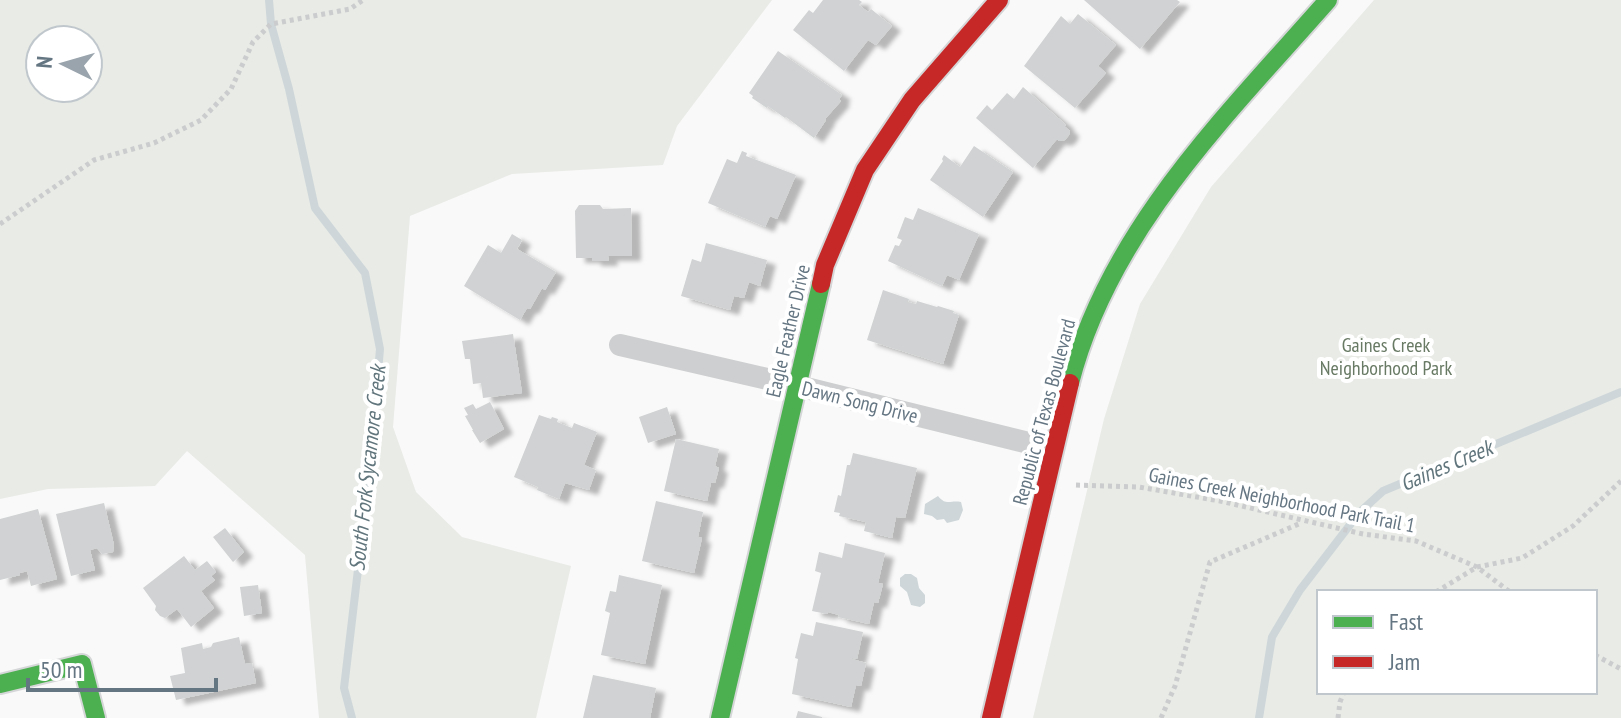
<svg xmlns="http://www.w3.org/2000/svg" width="1621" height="718" font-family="'PT Sans Narrow',sans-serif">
<defs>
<filter id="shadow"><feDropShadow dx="9" dy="5" stdDeviation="2" flood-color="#0004"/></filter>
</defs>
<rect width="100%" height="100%" fill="#f9f9f9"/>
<path fill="#e8ebe6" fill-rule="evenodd" d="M0 0H772L677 126 663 165 512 174 410 216 393 427 416 492 462 537 571 566 536 718H319L305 555 187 451 155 486 48 489 0 499ZM40 40H88V88H40Z
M1374 0H1621V718H1033L1104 419 1140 304 1211 187ZM1319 592H1595V692H1319Z"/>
<path fill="#ced6d9" d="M938 496C946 506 950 500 961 502L963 510 959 520 947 523 944 519 937 520 932 516 924 514 925 504Z
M905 574H911L917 578 919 588 925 595V603L920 607 911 605 907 592 900 586V578Z"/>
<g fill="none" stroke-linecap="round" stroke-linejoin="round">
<path stroke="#ced6d9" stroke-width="8" d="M269 0 271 24 289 89 315 208 365 273 380 349 368 485 344 688 352 718
M1259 718 1272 637 1300 590 1346 530 1360 512 1383 491 1621 392"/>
</g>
<path fill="#d0d2d3" filter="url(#shadow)" d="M823 0H859L862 2 859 5 868 12 871 9 892 26 876 45 868 40 844 71 793 30 809 10 813 13Z
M1084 0H1177L1180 2 1140 49Z
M1078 14 1116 45 1098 66 1106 73 1075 108 1024 66 1061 16 1070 24Z
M778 51 842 95 839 99 841 101 825 119 826 120 814 138 786 117 785 118 768 106 767 108 752 98 753 96 749 93Z
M1023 87 1066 125 1064 126 1070 131 1069 135 1065 140 1059 141 1057 139 1033 168 976 118 987 105 992 110 1007 93 1014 99Z
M974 146 1013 172 983 217 930 180 943 161 942 159 944 155 960 167Z
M742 151 747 153 746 156 796 175 777 219 770 216 765 227 708 203 727 159 737 163Z
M579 205H600L603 209 631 208 632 256H608L609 261H592V258H576L575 211Z
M918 208 979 234 959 280 947 275 942 286 888 261 895 245 899 246 902 240 897 238 905 217 913 220Z
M512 234 522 240 517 249 556 272 545 290 542 288 530 309 527 308 520 320 464 286 488 245 501 253Z
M706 243 767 260 760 286 749 282 744 298 734 296 730 310 681 296 692 259 701 262Z
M883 290 909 299 908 302 916 304 917 301 937 307 938 306 954 311 953 313 959 315 943 364 867 340Z
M513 334 522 393 483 398 481 383 473 384 470 359H465L462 341Z
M490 402 504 429 480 443 472 430H473L465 416 468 415 464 408 473 404 476 409Z
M667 407 676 434 648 443 639 417Z
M539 415 551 419 552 417 558 419 557 422 572 428 574 423 597 432 584 465 596 470 589 490 565 483 559 499 537 490 538 487 514 477Z
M676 439 719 449 715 466 719 468 715 483H711L707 501 664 491Z
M853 453 917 468 905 518 896 517 892 538 864 531 866 522 839 516 840 513 834 512 838 495 841 496 847 465H850Z
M656 501 703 512 698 537 702 538 694 573 642 561Z
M104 503 114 545 113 552 102 554 97 548 90 550 95 570 71 576 56 514Z
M38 509 57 579 31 586 27 571 20 573V575L0 580V519Z
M225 528 244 552 233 562 213 537Z
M845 543 885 553 878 583 883 584 878 603 874 602 869 624 838 617 839 615 828 612 827 614 812 611 821 573 815 571 819 552 842 558Z
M184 556 195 570 207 561 216 572 211 576 215 580 201 591 214 608 191 627 177 609 165 618 160 616 155 610 156 606 143 588Z
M619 575 662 585 645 664 601 655 610 613 605 611 610 591 616 592Z
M258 585 262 613 244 616 240 587Z
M816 622 863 632 857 659 852 658V659L866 663 861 686 856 685 851 707 792 694 798 659 795 658 801 633 813 636Z
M239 637 245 664 252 663 256 683 176 700 170 676 185 673 181 648 202 643 203 649 211 647 213 643Z
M593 675 656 688 650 718H583Z
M798 711 822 717V718H796Z"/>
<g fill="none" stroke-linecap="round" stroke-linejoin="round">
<g stroke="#d5d6d7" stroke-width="22">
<path id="fast" d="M1070 383C1109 230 1227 115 1328 0
M0 684 82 664 96 718
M720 718 821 284"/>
</g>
<g stroke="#d5d6d7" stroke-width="22">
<path id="jam" d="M821 284 825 265 865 170 912 100 999 0
M991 718 1070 383"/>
</g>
<path stroke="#cbcccd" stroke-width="5" stroke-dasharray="4 4" stroke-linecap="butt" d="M0 224 94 160 154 143 201 120 231 89 253 42 271 24 350 9 363 0
M1076 485 1139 487 1220 501 1363 534 1416 541 1477 567 1510 592
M1436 592 1477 567 1522 558 1573 526 1621 481
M1595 655 1621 669
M1161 718 1175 686 1210 562 1301 523
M1338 718 1340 702 1344 692"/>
<path stroke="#cecfd0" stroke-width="22" d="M620 345 798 386 1053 449"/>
<use href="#fast" stroke="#4caf50" stroke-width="18"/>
<use href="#jam" stroke="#c62828" stroke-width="18"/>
</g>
<g text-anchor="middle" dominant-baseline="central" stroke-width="8" stroke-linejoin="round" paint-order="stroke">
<g font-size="20" fill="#657683" stroke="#fff">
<text transform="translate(788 331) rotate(-77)">Eagle Feather Drive</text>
<text transform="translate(860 402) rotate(14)">Dawn Song Drive</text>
<text transform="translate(1044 412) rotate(-75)">Republic of Texas Boulevard</text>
<text transform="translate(1282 500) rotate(11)">Gaines Creek Neighborhood Park Trail 1</text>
</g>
<g font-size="20" fill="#687a64" stroke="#fff">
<text x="1386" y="345">Gaines Creek<tspan x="1386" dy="23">Neighborhood Park</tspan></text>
</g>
<g font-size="22" font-style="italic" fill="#60757c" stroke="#fff">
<text transform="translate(1446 465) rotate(-23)">Gaines Creek</text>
<text transform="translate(367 468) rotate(-84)">South Fork Sycamore Creek</text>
</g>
</g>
<rect x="1317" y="590" width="280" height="104" fill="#ffffff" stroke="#c1c8cd" stroke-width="2"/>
<rect x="1333" y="616" width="40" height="12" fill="#4caf50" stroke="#c1c8cd" stroke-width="2"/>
<text x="1389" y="630" font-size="24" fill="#657683">Fast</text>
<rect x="1333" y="656" width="40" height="12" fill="#c62828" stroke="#c1c8cd" stroke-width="2"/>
<text x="1389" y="670" font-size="24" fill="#657683">Jam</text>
<g transform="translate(64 64) rotate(275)"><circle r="38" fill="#ffffff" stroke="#c1c8cd" stroke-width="2"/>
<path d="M0-6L14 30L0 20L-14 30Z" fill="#99a4ac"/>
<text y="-12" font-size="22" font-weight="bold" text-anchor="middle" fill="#657683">N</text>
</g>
<path d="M28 678v12h188v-12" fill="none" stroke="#657683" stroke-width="4"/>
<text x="40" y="678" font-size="24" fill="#657683" stroke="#ffffff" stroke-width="6" paint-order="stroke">50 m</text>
</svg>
